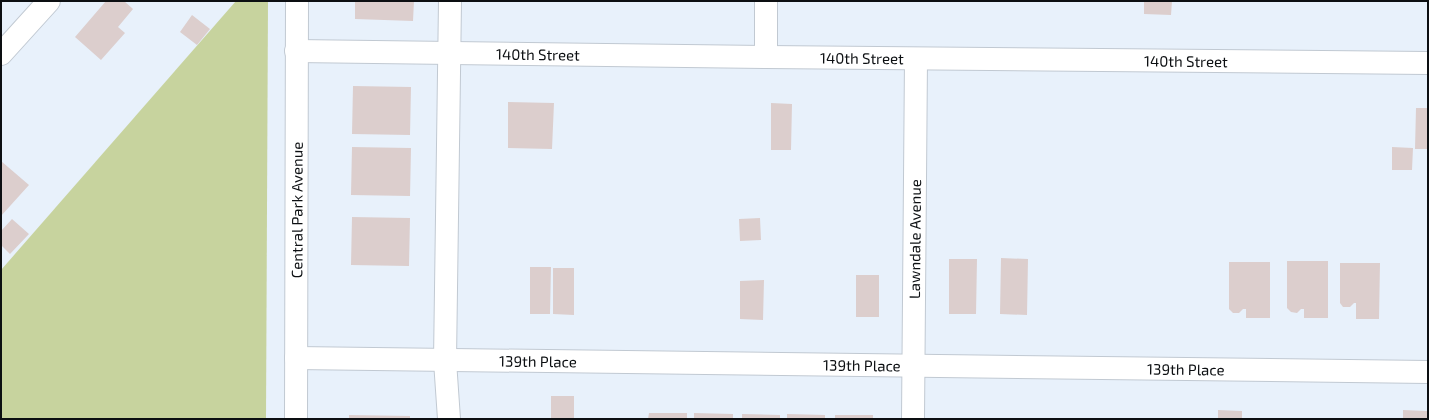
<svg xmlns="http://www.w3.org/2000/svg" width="1429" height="420" font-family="'Exo 2',sans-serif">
<rect width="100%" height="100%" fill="#e8f1fb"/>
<path fill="#c7d39e" d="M236 1H268L266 419H1V270Z"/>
<path fill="#dccecd" d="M106 1H124L133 9 118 27 125 33 101 60 75 37Z
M355 1H414L413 21 355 19Z
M1144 1H1172L1171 15 1144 14Z
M192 15 210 29 197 45 180 32Z
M353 86 411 87 410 135 352 134Z
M508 102 554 103 552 149 508 148Z
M771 103 792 104 791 150H771Z
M1416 108H1428V149H1415Z
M352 147 411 148 410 196 351 195Z
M1392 147 1413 148 1412 170H1392Z
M1 161 29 185 1 216Z
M352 217 410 218 409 266 351 265Z
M760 218 761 240 740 241 739 219Z
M12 219 29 234 10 254 1 245V231Z
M1001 258 1028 259 1027 315 1000 314Z
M949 259H977L976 314H949Z
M1287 261H1328V318H1304V309H1301L1297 313 1291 312 1287 308Z
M1229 262H1270V318H1246V309H1243L1239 313H1233L1229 309Z
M1340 263H1380L1379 319H1356V303H1354L1350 307H1343L1340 303Z
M530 267H551L550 314H530Z
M553 268H574V315L553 314Z
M856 275H879V317H856Z
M764 280 763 320 740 319V281Z
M551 396H574V419H551Z
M1218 410 1242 411V419H1218Z
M1403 410 1427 411V419H1403Z
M649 413H687V419H648Z
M694 413 733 414V419H694Z
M742 414 780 415V419H742Z
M787 414 825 415V419H787Z
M349 415 410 416V419H349Z
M835 415H873V419H835Z"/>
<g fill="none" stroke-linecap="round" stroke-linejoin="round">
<g stroke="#c1c9d2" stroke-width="24">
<g id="minor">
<path id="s1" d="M296 51 766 57 1428 63"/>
<path d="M1 54 49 1"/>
<path d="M766 57V1"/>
<path id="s2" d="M296 358 1428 372"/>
<path id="s3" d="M296 419 297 1"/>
<path d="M449 419 445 361 450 1"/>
<path id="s4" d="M913 419 916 59"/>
</g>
</g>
<use href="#minor" stroke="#fff" stroke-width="22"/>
</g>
<g text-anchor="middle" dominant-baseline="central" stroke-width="3" stroke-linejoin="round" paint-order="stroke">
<g font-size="15" fill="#0c0f12" stroke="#fdfdfd">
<text stroke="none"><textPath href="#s1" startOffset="242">140th Street</textPath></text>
<text stroke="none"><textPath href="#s1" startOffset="566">140th Street</textPath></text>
<text stroke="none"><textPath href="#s1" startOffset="890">140th Street</textPath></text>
<text stroke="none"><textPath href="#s3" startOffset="209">Central Park Avenue</textPath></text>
<text stroke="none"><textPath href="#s4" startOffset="180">Lawndale Avenue</textPath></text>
<text stroke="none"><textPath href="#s2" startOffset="242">139th Place</textPath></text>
<text stroke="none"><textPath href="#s2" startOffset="566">139th Place</textPath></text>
<text stroke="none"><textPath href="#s2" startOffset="890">139th Place</textPath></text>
</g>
</g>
<rect width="1429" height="420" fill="none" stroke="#0c0f12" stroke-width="4"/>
</svg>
